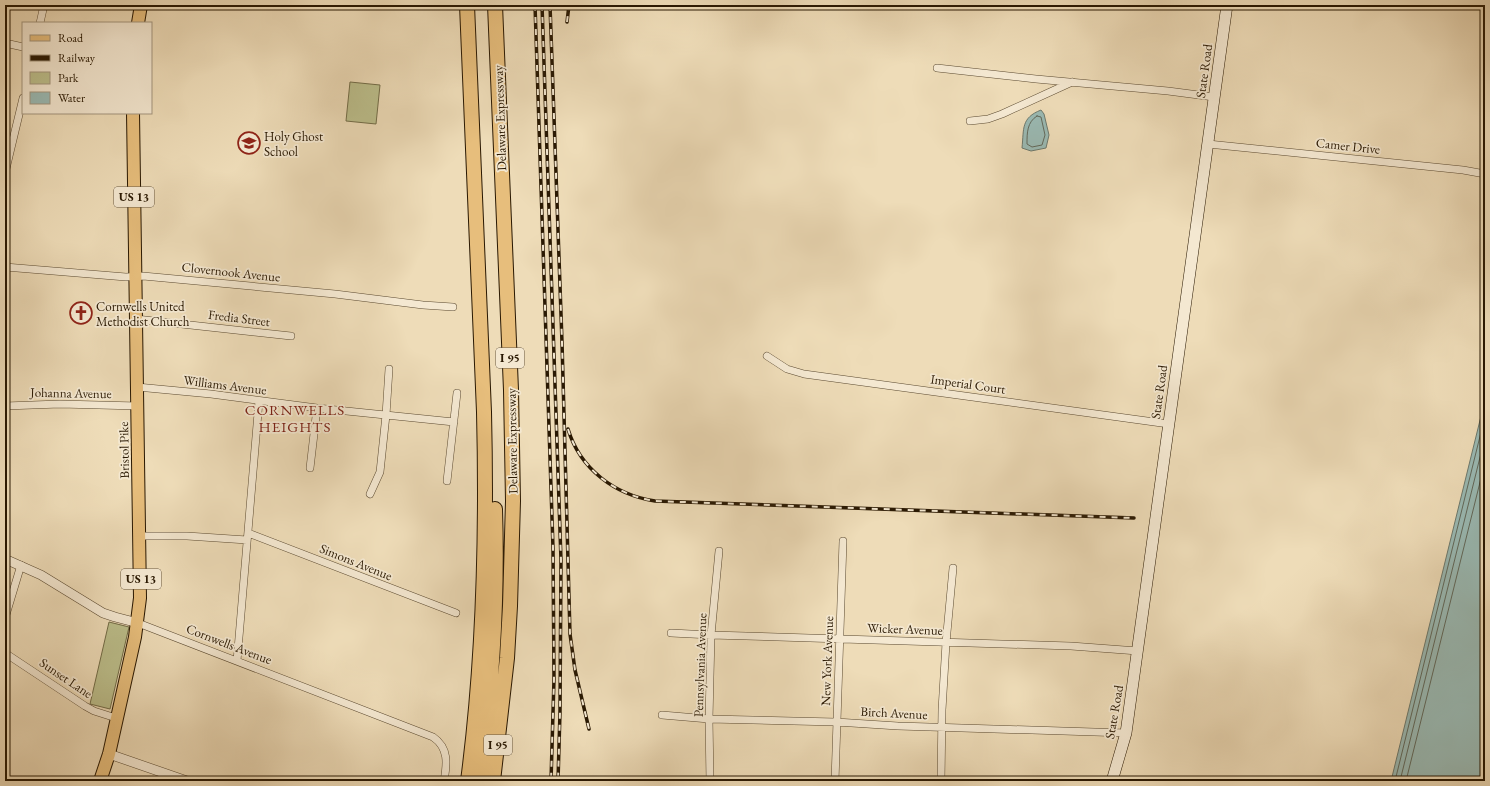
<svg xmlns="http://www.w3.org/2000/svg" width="1490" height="786" font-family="'EB Garamond',serif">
<rect width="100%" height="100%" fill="#eedcb8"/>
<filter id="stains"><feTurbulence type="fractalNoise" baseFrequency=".005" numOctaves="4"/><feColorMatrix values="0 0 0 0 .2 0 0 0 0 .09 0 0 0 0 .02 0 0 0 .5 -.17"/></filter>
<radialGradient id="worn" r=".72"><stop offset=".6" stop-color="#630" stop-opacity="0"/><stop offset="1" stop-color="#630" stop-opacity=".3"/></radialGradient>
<path fill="#bcbf8c" stroke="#726c47" d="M350 82 380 85 376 124 346 121Z
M109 622 129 627 110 709 90 704Z"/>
<path fill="#9abab4" stroke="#6d796d" d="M1041 110 1044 114 1049 135 1046 148 1031 151 1022 148C1024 128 1021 118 1041 110Z
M1485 400V781H1391Z"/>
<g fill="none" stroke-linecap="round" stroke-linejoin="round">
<path stroke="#62695b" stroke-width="1" d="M1037 116 1041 117 1045 135 1042 145 1032 147 1027 144C1027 133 1027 122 1037 116Z
M1395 781 1485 416
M1400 781 1485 437
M1406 781 1485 462"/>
<g stroke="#5a4930" stroke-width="8">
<path id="minor" d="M40 23 44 5
M5 43 23 47
M937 68 1036 79 1168 91 1214 97
M970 121 988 119 1002 114 1072 82
M1208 144 1463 170 1485 174
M5 173 23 98
M5 267 126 277 143 276 335 294 423 305 453 307
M136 319 291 336
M767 356 787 369 804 374 1169 424
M137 387 211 394 317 408 454 422
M5 406 60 404 138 406
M310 468 317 408
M447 481 457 393
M370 494 380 472 386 415 389 369
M248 533 456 613
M140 536H187L247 540
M5 618 21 565
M138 623 433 737C449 748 447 764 444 781
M671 633 711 635 1071 646 1138 651
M5 653 85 706 94 711 116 718
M237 661 259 401
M662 715 709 719 836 722 898 726 1126 733
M710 781 709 719 711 635 719 551
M835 781 843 541
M941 781 942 710 946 643 953 568"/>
</g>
<g stroke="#5a4930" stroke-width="10">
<path id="tertiary" d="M5 559 41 575 103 613 115 617 138 623
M109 754 187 781"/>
</g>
<g stroke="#291802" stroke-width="12">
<path id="secondary" d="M1112 781 1126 733 1130 704 1227 5"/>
</g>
<g stroke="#291802" stroke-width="14">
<path id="primary" d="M138 23 141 5
M100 781 109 754 135 637 140 598 133 113"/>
</g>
<g stroke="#291802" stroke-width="16">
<path id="motorway" d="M467 5 484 412C487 535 484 659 468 781
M480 781C492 690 498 600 495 509
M493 781 507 658 510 606 513 501 511 390 495 5"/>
</g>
<use href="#minor" stroke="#f4e8d1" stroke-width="7"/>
<use href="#tertiary" stroke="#f4e8d1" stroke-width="9"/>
<use href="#secondary" stroke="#f4e8d1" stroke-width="11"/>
<use href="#primary" stroke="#e7be7c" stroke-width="12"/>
<use href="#motorway" stroke="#e7be7c" stroke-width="14"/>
<g stroke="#291802" stroke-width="3.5">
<path id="rail" d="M535 5 553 548 554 679 551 781
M542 5 561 560 560 712 558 781
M550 5 562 342 570 634 575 670 589 729
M567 22 569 5
M568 429C580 469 615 495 655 501L1134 518"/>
</g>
<use href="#rail" stroke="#f4e8d1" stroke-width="2" stroke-dasharray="6" stroke-linecap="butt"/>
</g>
<defs>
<g id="school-ring" transform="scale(1.15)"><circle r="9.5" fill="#f4e8d1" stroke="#8f2418" stroke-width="1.5"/><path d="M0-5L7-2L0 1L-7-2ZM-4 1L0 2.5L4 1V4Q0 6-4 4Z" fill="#8f2418"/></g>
<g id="church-ring" transform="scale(1.15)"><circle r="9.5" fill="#f4e8d1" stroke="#8f2418" stroke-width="1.5"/><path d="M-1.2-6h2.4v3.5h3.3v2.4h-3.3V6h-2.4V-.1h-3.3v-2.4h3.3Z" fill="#8f2418"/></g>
</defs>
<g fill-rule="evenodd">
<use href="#school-ring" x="249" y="143"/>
<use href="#church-ring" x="81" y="313"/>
</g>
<g text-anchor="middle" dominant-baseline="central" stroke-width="3.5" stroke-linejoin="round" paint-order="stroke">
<g fill="#f4e8d1" stroke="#665640" stroke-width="1">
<rect x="114" y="187" width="40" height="20" rx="3"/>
<rect x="496" y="348" width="28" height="20" rx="3"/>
<rect x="121" y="569" width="40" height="20" rx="3"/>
<rect x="484" y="735" width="28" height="20" rx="3"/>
</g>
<g font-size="12" font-weight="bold" fill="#291802">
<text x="134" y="197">US 13</text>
<text x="510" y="358">I 95</text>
<text x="141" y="579">US 13</text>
<text x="498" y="745">I 95</text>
</g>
<g font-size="13" fill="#291802" stroke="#f4e8d1">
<text transform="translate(1204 71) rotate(-82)">State Road</text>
<text transform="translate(500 118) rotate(-92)">Delaware Expressway</text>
<text transform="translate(1348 146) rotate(6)">Camer Drive</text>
<text transform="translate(231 272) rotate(6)">Clovernook Avenue</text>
<text transform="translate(239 318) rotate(7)">Fredia Street</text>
<text transform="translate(968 384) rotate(8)">Imperial Court</text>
<text transform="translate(225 385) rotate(7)">Williams Avenue</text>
<text transform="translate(1159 392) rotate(-82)">State Road</text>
<text transform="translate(71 393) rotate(1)">Johanna Avenue</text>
<text transform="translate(512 441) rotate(-91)">Delaware Expressway</text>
<text transform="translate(124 450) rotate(-91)">Bristol Pike</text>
<text transform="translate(356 562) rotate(22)">Simons Avenue</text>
<text transform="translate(905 629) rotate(2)">Wicker Avenue</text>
<text transform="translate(229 644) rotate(21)">Cornwells Avenue</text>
<text transform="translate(827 661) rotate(-88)">New York Avenue</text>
<text transform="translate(700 665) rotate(-88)">Pennsylvania Avenue</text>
<text transform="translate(66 678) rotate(34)">Sunset Lane</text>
<text transform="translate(1114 712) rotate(-80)">State Road</text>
<text transform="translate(894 713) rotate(3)">Birch Avenue</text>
</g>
<g font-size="13" fill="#291802" stroke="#f4e8d1" text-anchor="start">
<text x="264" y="136">Holy Ghost<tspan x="264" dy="15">School</tspan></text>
<text x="96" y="306">Cornwells United<tspan x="96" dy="15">Methodist Church</tspan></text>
</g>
<g font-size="15" letter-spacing="1" fill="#7a1f14" stroke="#f4e8d1">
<text x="295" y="409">CORNWELLS<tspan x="295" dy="17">HEIGHTS</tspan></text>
</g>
</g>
<rect width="1490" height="786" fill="none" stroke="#eedcb8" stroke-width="20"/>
<rect x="6" y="6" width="1478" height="774" fill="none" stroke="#291802" stroke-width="2"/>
<rect x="10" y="10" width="1470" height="766" fill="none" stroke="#291802"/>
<rect x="22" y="22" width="130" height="92" fill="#f4e8d1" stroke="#a3957e"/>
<rect x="30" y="35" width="20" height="6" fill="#e7be7c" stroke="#a3957e"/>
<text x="58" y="42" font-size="12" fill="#291802">Road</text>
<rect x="30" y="55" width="20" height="6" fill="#291802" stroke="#a3957e"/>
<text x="58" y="62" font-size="12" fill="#291802">Railway</text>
<rect x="30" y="72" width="20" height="12" fill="#bcbf8c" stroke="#a3957e"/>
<text x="58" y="82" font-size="12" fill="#291802">Park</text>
<rect x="30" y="92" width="20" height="12" fill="#9abab4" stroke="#a3957e"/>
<text x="58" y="102" font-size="12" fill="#291802">Water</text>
<rect width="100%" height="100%" filter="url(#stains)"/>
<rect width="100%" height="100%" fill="url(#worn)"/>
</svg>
